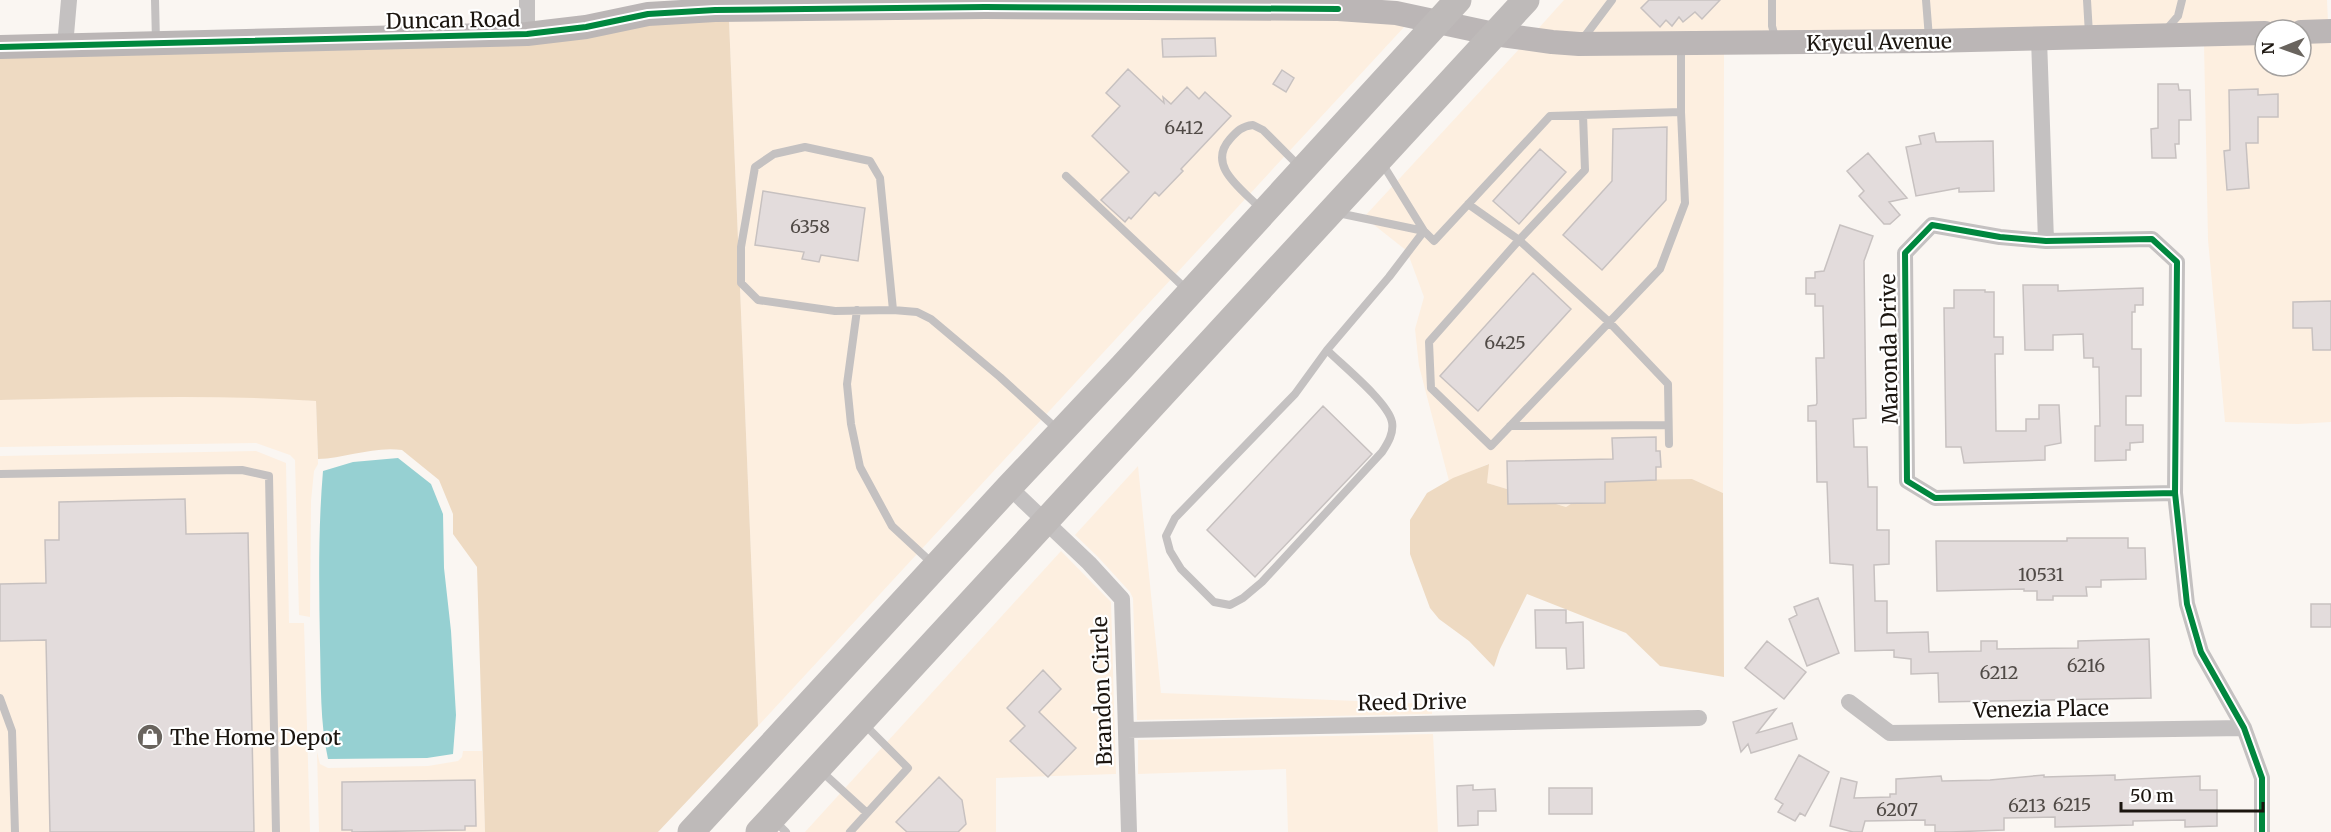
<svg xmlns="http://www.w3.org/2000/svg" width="2331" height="832" font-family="Merriweather,serif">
<rect width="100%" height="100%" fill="#faf6f2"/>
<path fill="#fdefe0" d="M1564 0H2327L2328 22 2089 28 1579 34 1537 30Z
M985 17 1337 19 1406 25 758 726 729 20Z
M2329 41 2331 46V422L2298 424 2225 422 2208 240 2204 44 2265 43V66H2301V42Z
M1521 47 1724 54 1723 493 1692 479 1608 480 1566 507 1487 483 1488 464 1449 481 1419 366 1415 329 1424 297 1407 251 1364 217Z
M152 396 263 397 316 401 318 464 314 471 311 501 310 617 299 615 295 460 290 455 256 443 0 447V400Z
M256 451 286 463 289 623H304L310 832H0V456Z
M1138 466 1161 693 1432 704V714L1137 720 1133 598 1130 592 1098 557 1075 535Z
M1061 551 1111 602 1116 774 996 778V832H805Z
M1433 734 1438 832H1288L1286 769 1138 774V740Z
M463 751H482L485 832H319L317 752 320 764 328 768 428 766 458 761 462 757Z"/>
<path fill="#eedac2" d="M729 20 758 726 658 832H485L477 567 453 534V514L439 480 402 450C374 446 346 458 318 459L316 401C211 394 105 398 0 400V56Z
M1489 464 1487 483 1566 507 1608 480 1692 479 1723 493 1724 677 1660 666 1626 633 1527 594 1500 649 1494 667 1469 641 1439 619 1430 608 1410 554V520L1427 493 1453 478Z"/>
<path fill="#96d0d2" d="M398 458 431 484 443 514 444 568 451 631 456 715 453 754 427 758 328 759C320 723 321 683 320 645 319 587 318 529 323 471L353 462Z"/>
<path fill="#e3dcdc" stroke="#c7c1c0" stroke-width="1.5" d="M1649 0H1720L1702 19 1695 12 1683 22 1679 17 1672 26 1666 20 1660 27 1641 8Z
M1215 38 1216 56 1163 57 1162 39Z
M1128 69 1164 103 1163 97 1171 104 1187 87 1199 99 1205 92 1231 116 1181 169 1183 171 1159 196 1155 192 1131 219 1129 217 1125 222 1101 200 1129 172 1092 136 1120 106 1106 93Z
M1282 70 1294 78 1286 92 1273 84Z
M2158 84H2178L2179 90H2190L2191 120H2179V144H2175L2176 158H2152L2151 129 2158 128Z
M2258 89V95L2278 94V117H2258V143H2246L2249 188 2227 190 2224 151 2230 150 2229 90Z
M1667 127 1666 200 1602 270 1563 235 1612 181 1613 129Z
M1934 133 1936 142 1993 141 1994 191 1959 192V188L1916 196 1906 147 1921 144 1919 136Z
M1540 149 1566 172 1519 224 1493 201Z
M1868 153 1907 198 1889 202 1900 215 1890 224H1884L1859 196 1864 191 1847 171Z
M763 191 865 208 858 261 821 255 819 262 802 259 804 252 755 245Z
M1840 225 1873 236 1864 261 1866 418 1853 419 1854 447H1867L1868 487H1877V530H1889V564L1874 565 1875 601H1887V633L1928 632 1929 652 1981 651V641H1997V649L2078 648V641L2149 639 2151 698 1939 702 1938 673 1911 674V659L1894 657V650L1855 651 1853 565 1830 563 1827 482H1817L1816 421H1808V406L1816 405 1817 403 1816 358H1824L1823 306H1815V294H1806V278H1815V272L1824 271Z
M1533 273 1571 309 1478 411 1440 376Z
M2023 285H2058V291L2143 288V305H2135V312H2132V349H2141V396H2126V425H2143V442L2130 443V450H2126V460L2095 461V426H2100L2099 367H2093V358H2084L2083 334 2053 335V350H2025Z
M1954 290H1985V292H1994V337H2003V354H1995L1996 431H2026V419H2039V405H2059L2061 443 2045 446V460L1964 463 1961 447H1946L1944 308H1954Z
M2331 301V350H2313L2312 328H2293V302Z
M1323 406 1372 454 1255 577 1207 530Z
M1656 437V451H1660L1661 467H1656V480L1605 482V503L1508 504 1507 461 1613 459 1612 438Z
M185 499 186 534 248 533 254 832H50L46 640 0 641V584L46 583 45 540H59V502Z
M2067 538H2128V548H2145L2146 579 2101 580V587H2086L2087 596H2053V600H2037V591H2024V589L1937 591 1936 541H2067Z
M1818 598 1839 653 1807 666 1789 619 1797 615 1794 607Z
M2311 604H2331V627H2311Z
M1535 610H1566V623L1583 622 1584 668 1567 669 1566 648H1536Z
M1767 641 1806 672 1784 699 1745 668Z
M1043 670 1061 689 1039 712 1076 748 1048 777 1010 741 1025 726 1007 708Z
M1776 709 1757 733 1792 723 1797 739 1751 753 1748 744 1741 752 1733 722Z
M1799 755 1829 772 1805 816 1800 813 1795 821 1778 812 1783 804 1775 799Z
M2044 775V777L2115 775V780L2200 776V790H2217V826L2185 827V820L2133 821V825L2055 827V817L2004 818V830L1950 832H1935V825H1925V820L1865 821 1862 832H1853L1830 826 1841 778 1857 782 1854 798 1890 797V794H1896V779L1941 776 1942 781 1990 780Z
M939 777 962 800 966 824 958 832H907L896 822Z
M475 780 476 826H465V830L352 832V830H342V782Z
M1473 785V790L1495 789 1496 811H1478V825L1458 826 1457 786Z
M1549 788H1592V814H1549Z"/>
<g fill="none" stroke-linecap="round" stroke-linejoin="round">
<path stroke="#c4c1c1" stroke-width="8" d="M155 0 156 42
M1772 0V26L1776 41
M1926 0 1929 38
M2087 0 2089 34
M2165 31 2178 16 2182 0
M1582 40 1612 0
M1583 115 1585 170 1519 240 1429 342 1431 388 1491 446 1660 269 1685 203 1681 112
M1066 176 1187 290
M1468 204 1519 240 1609 322 1668 384 1669 444
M1261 209C1242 189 1206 166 1230 139 1237 131 1242 126 1253 125L1263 130 1299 166
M1338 213 1424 231 1382 163
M857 310 847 384 851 424 860 467 892 526 933 564
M893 310 880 178 870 161 805 147 774 154 755 167 741 247V283L758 300 835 311 893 310 917 312 931 319 1000 377 1058 430
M1327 350C1342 365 1388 402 1392 422 1394 433 1388 443 1382 452L1262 582 1243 598 1230 605 1214 602 1181 569 1170 551 1166 536 1175 518 1295 394 1327 350 1389 277 1424 231 1434 241 1550 116 1681 112V45
M1510 426 1668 425
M0 474 242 470 269 476 276 832
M0 698 12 731 15 832
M820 770 867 813
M774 820 786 832
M850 832 908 768 863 723"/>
<path stroke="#c4c1c1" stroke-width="16" d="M527 0V34
M2039 39 2046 241
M65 46 69 0
M1009 487 1089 563 1122 599 1129 832
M2175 493 1935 498 1907 481 1905 253 1932 225 2000 237 2046 241 2152 239 2177 262 2175 493 2187 604 2201 652 2244 728 2262 778V832
M1849 702 1890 733 2244 728
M1127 730 1699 718"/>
<path stroke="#bbb6b6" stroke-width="24" d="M2301 32 2331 31
M0 47 527 34 586 27 648 14 715 10 985 7 1338 9 1396 13 1494 34 1552 42 1579 44 1929 41 2265 33"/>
<path stroke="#bebab9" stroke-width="27" d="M691 832 1009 487 1122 367 1458 0
M759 832 1526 0"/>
<g stroke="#fff" stroke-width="10">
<path id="cycleway" d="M0 47 527 34 586 27 648 14 715 10 985 7 1338 9
M2175 493 1935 498 1907 481 1905 253 1932 225 2000 237 2046 241 2152 239 2177 262 2175 493 2187 604 2201 652 2244 728 2262 778V832"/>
</g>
<use href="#cycleway" stroke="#00873e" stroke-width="6"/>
</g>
<defs>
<g id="shop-disc" transform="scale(1.35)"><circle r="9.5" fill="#69645e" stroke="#fff"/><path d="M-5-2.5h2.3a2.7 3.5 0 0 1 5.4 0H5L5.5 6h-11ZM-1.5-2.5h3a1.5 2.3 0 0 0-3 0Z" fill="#fff"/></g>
</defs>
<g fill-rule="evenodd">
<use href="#shop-disc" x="150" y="737"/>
</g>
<g text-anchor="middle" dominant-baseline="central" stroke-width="4.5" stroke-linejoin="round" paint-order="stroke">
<g font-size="18" fill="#504a46">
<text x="1184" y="127">6412</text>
<text x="810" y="226">6358</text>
<text x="1505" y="342">6425</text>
<text x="2041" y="574">10531</text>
<text x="2086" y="665">6216</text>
<text x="1999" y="672">6212</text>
<text x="2072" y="804">6215</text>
<text x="2027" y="805">6213</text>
<text x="1897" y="809">6207</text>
</g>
<g font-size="21" fill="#1b150f" stroke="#fff">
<text transform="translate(453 20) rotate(-1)">Duncan Road</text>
<text transform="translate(1879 42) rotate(-1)">Krycul Avenue</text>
<text transform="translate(1889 349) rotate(-91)">Maronda Drive</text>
<text transform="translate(1102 691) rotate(-92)">Brandon Circle</text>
<text transform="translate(1412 702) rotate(-1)">Reed Drive</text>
<text transform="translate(2041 709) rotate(-1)">Venezia Place</text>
</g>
<g font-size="21" fill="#1b150f" stroke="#fff" text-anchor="start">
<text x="170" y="737">The Home Depot</text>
</g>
</g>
<g transform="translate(2283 48) rotate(269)"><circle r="28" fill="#ffffff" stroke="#a4a19f" stroke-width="1.5"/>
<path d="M0-4.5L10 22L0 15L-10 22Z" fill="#69645e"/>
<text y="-9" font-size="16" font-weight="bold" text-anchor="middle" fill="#1b150f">N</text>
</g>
<path d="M2121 802v9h142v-9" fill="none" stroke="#1b150f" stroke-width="3"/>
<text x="2130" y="802" font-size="18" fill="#1b150f" stroke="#ffffff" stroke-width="4.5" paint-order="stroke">50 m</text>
</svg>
